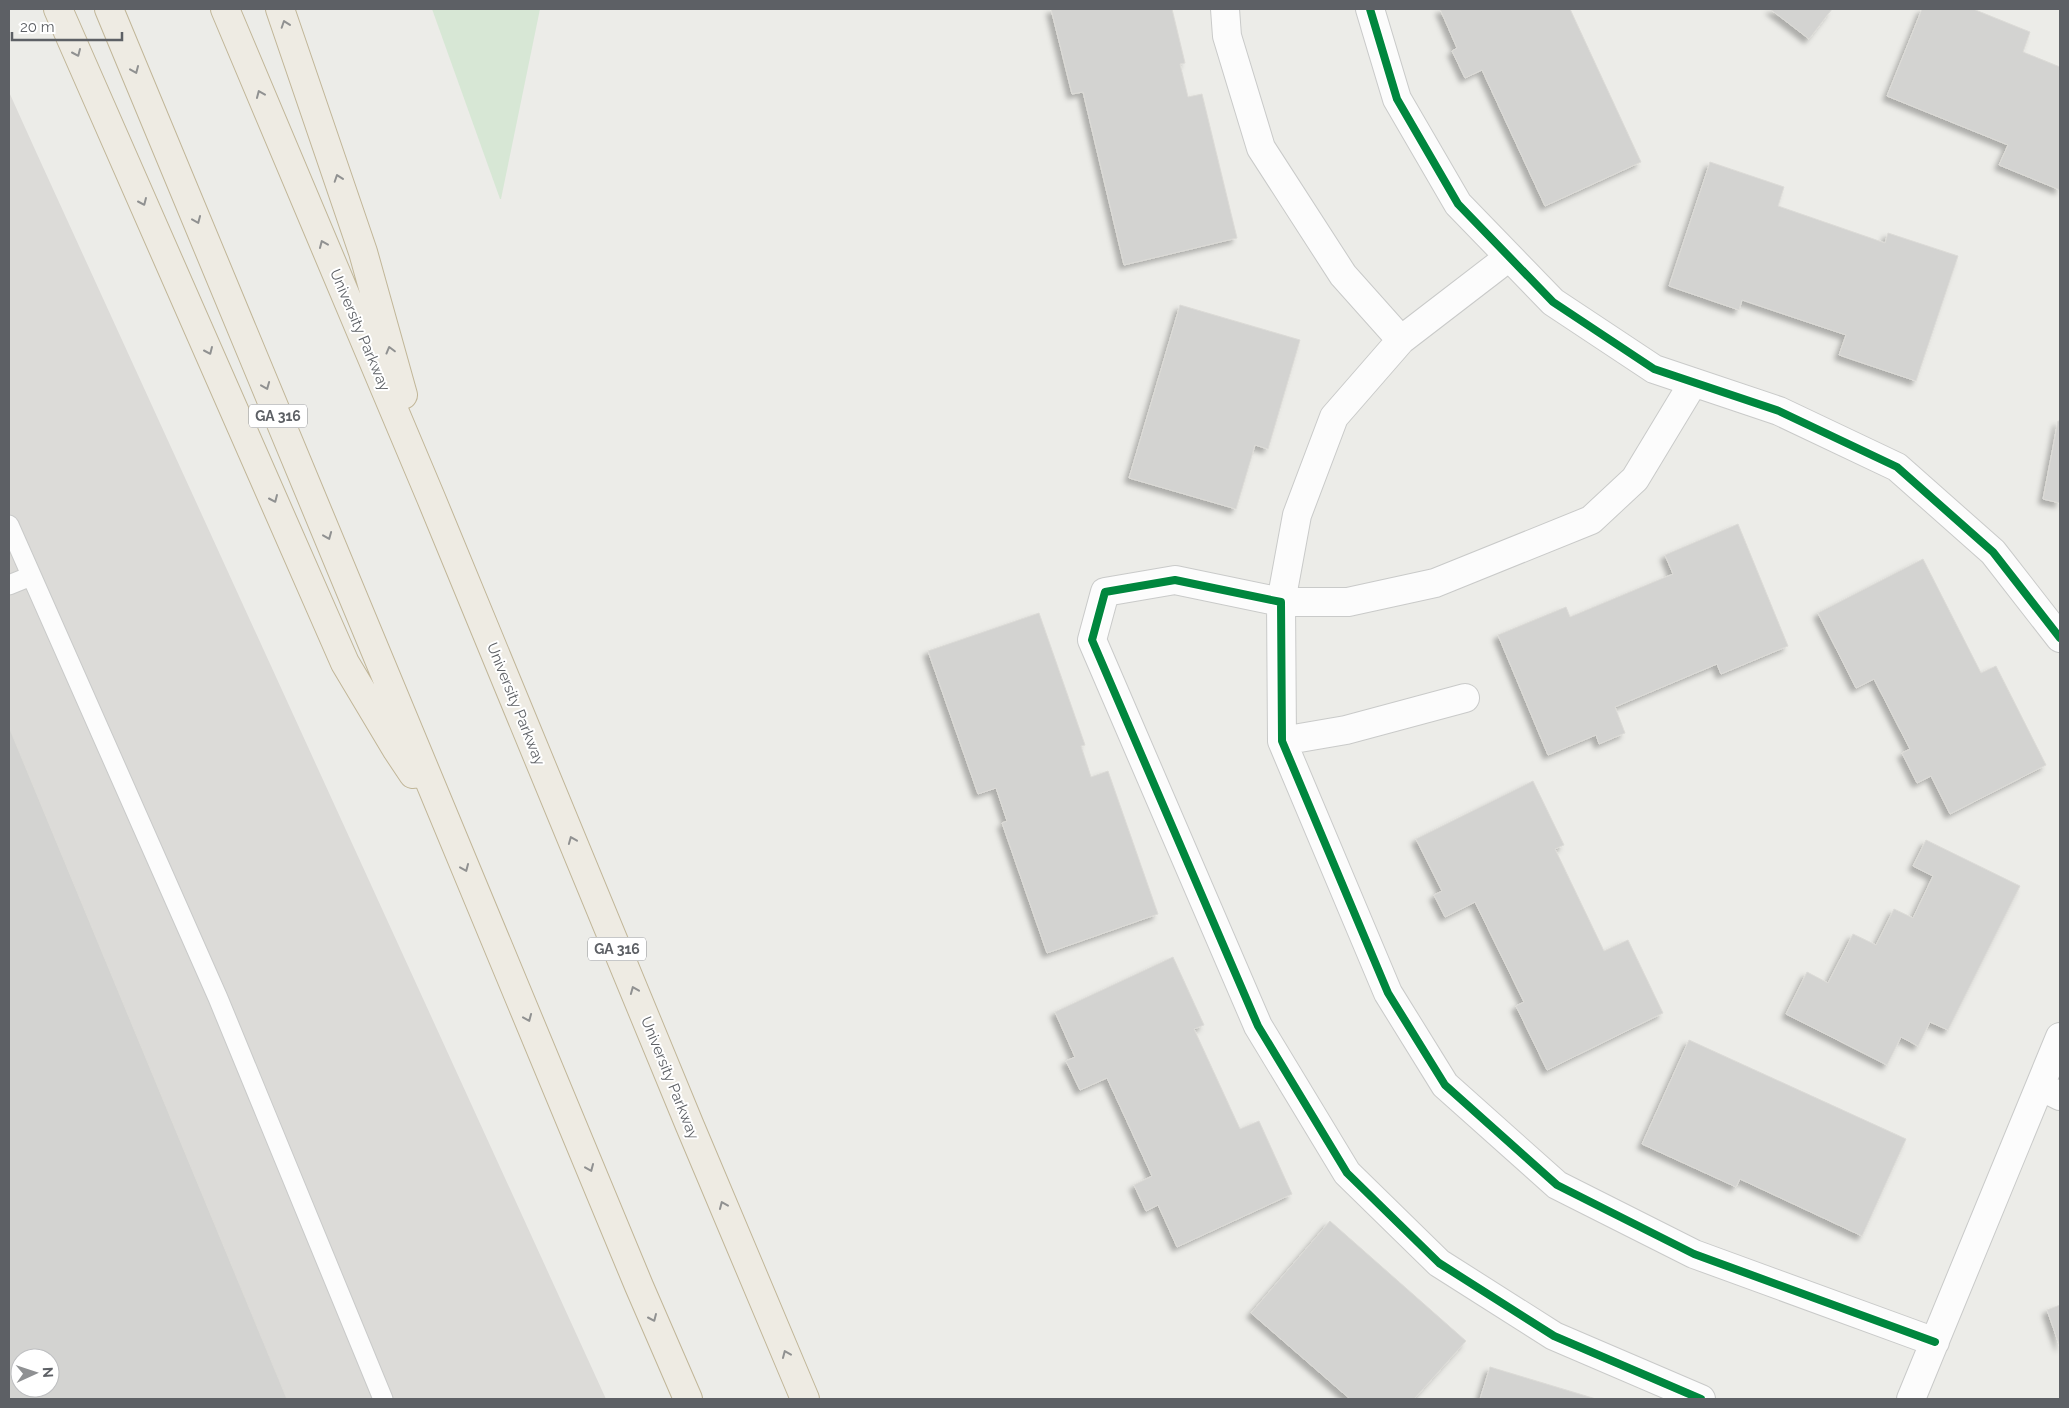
<svg xmlns="http://www.w3.org/2000/svg" width="2069" height="1408" font-family="Raleway,sans-serif">
<defs>
<filter id="shadow"><feDropShadow dx="-4.5" dy="4.5" stdDeviation="2.5" flood-color="#0004"/></filter>
</defs>
<rect width="100%" height="100%" fill="#ecece8"/>
<path fill="#dcdbd8" fill-rule="evenodd" d="M9 92 37 154 606 1399H9ZM20 1358H50V1388H20Z"/>
<path fill="#d7e7d5" d="M432 9H540L501 199H500Z"/>
<path fill="#d3d3d1" stroke="#dcdbd7" fill-rule="evenodd" filter="url(#shadow)" d="M1051 9H1172L1185 63 1180 64 1188 97 1202 94 1237 238 1124 265 1083 92 1072 94Z
M1440 9H1570L1641 162 1545 206 1482 70 1465 78 1452 51 1457 48Z
M1770 9H1832L1809 39Z
M1922 9H1973L2030 32 2023 52 2060 67V190L1999 165 2008 145 1887 96Z
M1710 162 1784 187 1778 206 1885 243 1888 233 1958 256 1916 381 1839 355 1846 335 1742 300 1739 310 1669 286Z
M1180 305 1300 340 1268 449 1255 445 1236 509 1129 478Z
M2058 421H2060V503L2043 499Z
M1738 524 1788 646 1721 674 1717 664 1615 707 1625 733 1599 744 1596 735 1548 755 1498 635 1566 607 1570 617 1673 574 1665 555Z
M1923 559 1981 673 1996 666 2046 765 1950 814 1931 776 1917 783 1902 753 1910 749 1874 679 1856 688 1818 613Z
M1039 613 1085 745 1081 746 1091 777 1108 771 1158 914 1047 953 1002 823 1007 821 996 788 978 794 928 651Z
M9 727 287 1399H9ZM20 1358H50V1388H20Z
M1533 781 1564 845 1555 849 1604 951 1628 940 1663 1013 1547 1070 1516 1006 1524 1002 1475 902 1445 917 1434 895 1442 891 1416 839Z
M1926 840 2020 886 1948 1030 1930 1022 1918 1046 1901 1037 1887 1065 1786 1014 1807 972 1828 983 1853 934 1876 945 1894 909 1913 918 1933 876 1913 866Z
M1173 957 1204 1025 1194 1029 1240 1129 1259 1121 1292 1194 1177 1247 1158 1205 1146 1211 1134 1185 1152 1176 1107 1078 1080 1090 1066 1061 1075 1057 1055 1012Z
M1689 1040 1906 1139 1862 1236 1740 1179 1736 1187 1642 1144Z
M1330 1221 1466 1341 1414 1399H1350L1251 1313Z
M2060 1305V1347L2047 1310Z
M1490 1367 1596 1399H1480Z"/>
<g fill="none" stroke-linecap="round" stroke-linejoin="round">
<g stroke="#c9cac9" stroke-width="21">
<path id="lane" d="M9 525 218 998 383 1399
M9 585 31 576"/>
</g>
<g stroke="#c9cac9" stroke-width="30">
<path id="street" d="M1225 9 1227 36 1261 148 1343 275 1401 340 1509 257
M1370 9 1397 99 1458 204 1553 302 1654 369 1779 411 1897 467 1993 552 2060 638
M1401 340 1334 417 1297 515 1281 602H1348L1435 583 1591 520 1635 479 1693 383
M1282 741 1346 730 1465 698
M2040 1086 2060 1096
M1701 1399 1554 1336 1439 1263 1347 1173 1258 1026 1092 640 1105 592 1175 580 1281 602 1282 741 1388 993 1445 1085 1557 1185 1694 1254 1935 1342
M1911 1399 2060 1037"/>
</g>
<g stroke="#c1b698" stroke-width="30">
<path id="highway" d="M58 9 345 663 397 750 413 774
M109 9 639 1286 688 1399
M225 9 431 498 690 1126 805 1399
M280 9 363 252 403 395"/>
</g>
<use href="#lane" stroke="#fcfcfc" stroke-width="19"/>
<use href="#street" stroke="#fcfcfc" stroke-width="28"/>
<use href="#highway" stroke="#eeebe3" stroke-width="28"/>
<g stroke="#fff" stroke-width="11">
<path id="cycleway" d="M1370 9 1397 99 1458 204 1553 302 1654 369 1779 411 1897 467 1993 552 2060 638
M1701 1399 1554 1336 1439 1263 1347 1173 1258 1026 1092 640 1105 592 1175 580 1281 602 1282 741 1388 993 1445 1085 1557 1185 1694 1254 1935 1342"/>
</g>
<use href="#cycleway" stroke="#00873e" stroke-width="8"/>
</g>
<defs><path id="oneway-chevron" d="M-2-3.5L2.5 0L-2 3.5" fill="none" stroke-width="1.6" stroke-linecap="round" stroke-linejoin="round" transform="scale(1.25)"/></defs>
<g stroke="#909191">
<use href="#oneway-chevron" transform="translate(285 24) rotate(-109)"/>
<use href="#oneway-chevron" transform="translate(77 53) rotate(66)"/>
<use href="#oneway-chevron" transform="translate(135 70) rotate(67)"/>
<use href="#oneway-chevron" transform="translate(260 94) rotate(-113)"/>
<use href="#oneway-chevron" transform="translate(338 178) rotate(-109)"/>
<use href="#oneway-chevron" transform="translate(143 202) rotate(66)"/>
<use href="#oneway-chevron" transform="translate(197 220) rotate(67)"/>
<use href="#oneway-chevron" transform="translate(323 244) rotate(-113)"/>
<use href="#oneway-chevron" transform="translate(390 350) rotate(-105)"/>
<use href="#oneway-chevron" transform="translate(209 351) rotate(66)"/>
<use href="#oneway-chevron" transform="translate(266 386) rotate(68)"/>
<use href="#oneway-chevron" transform="translate(274 499) rotate(66)"/>
<use href="#oneway-chevron" transform="translate(328 536) rotate(68)"/>
<use href="#oneway-chevron" transform="translate(572 840) rotate(-112)"/>
<use href="#oneway-chevron" transform="translate(465 868) rotate(67)"/>
<use href="#oneway-chevron" transform="translate(634 990) rotate(-112)"/>
<use href="#oneway-chevron" transform="translate(528 1018) rotate(67)"/>
<use href="#oneway-chevron" transform="translate(590 1168) rotate(67)"/>
<use href="#oneway-chevron" transform="translate(723 1205) rotate(-113)"/>
<use href="#oneway-chevron" transform="translate(653 1318) rotate(66)"/>
<use href="#oneway-chevron" transform="translate(786 1354) rotate(-113)"/>
</g>
<g text-anchor="middle" dominant-baseline="central" stroke-width="4" stroke-linejoin="round" paint-order="stroke">
<g fill="#fff" stroke="#8e9093" stroke-width="1">
<rect x="249" y="404.5" width="58" height="23" rx="4"/>
<rect x="588" y="937.5" width="58" height="23" rx="4"/>
</g>
<g font-size="14" font-weight="bold" fill="#5d6065">
<text x="278" y="416">GA 316</text>
<text x="617" y="949">GA 316</text>
</g>
<g font-size="15" fill="#5d6065" stroke="#fff">
<text transform="translate(360 330) rotate(67)">University Parkway</text>
<text transform="translate(516 704) rotate(68)">University Parkway</text>
<text transform="translate(670 1078) rotate(68)">University Parkway</text>
</g>
</g>
<rect width="2069" height="1408" fill="none" stroke="#5d6065" stroke-width="20"/>
<g transform="translate(35 1373) rotate(87)"><circle r="24" fill="#ffffff" stroke="#bebfc1"/>
<path d="M0-4L9 19L0 12L-9 19Z" fill="#8f9193"/>
<text y="-8" font-size="14" font-weight="bold" text-anchor="middle" fill="#5d6065">N</text>
</g>
<path d="M12 32v8h110v-8" fill="none" stroke="#5d6065" stroke-width="2.5"/>
<text x="20" y="32" font-size="15" fill="#5d6065" stroke="#ffffff" stroke-width="4" paint-order="stroke">20 m</text>
</svg>
